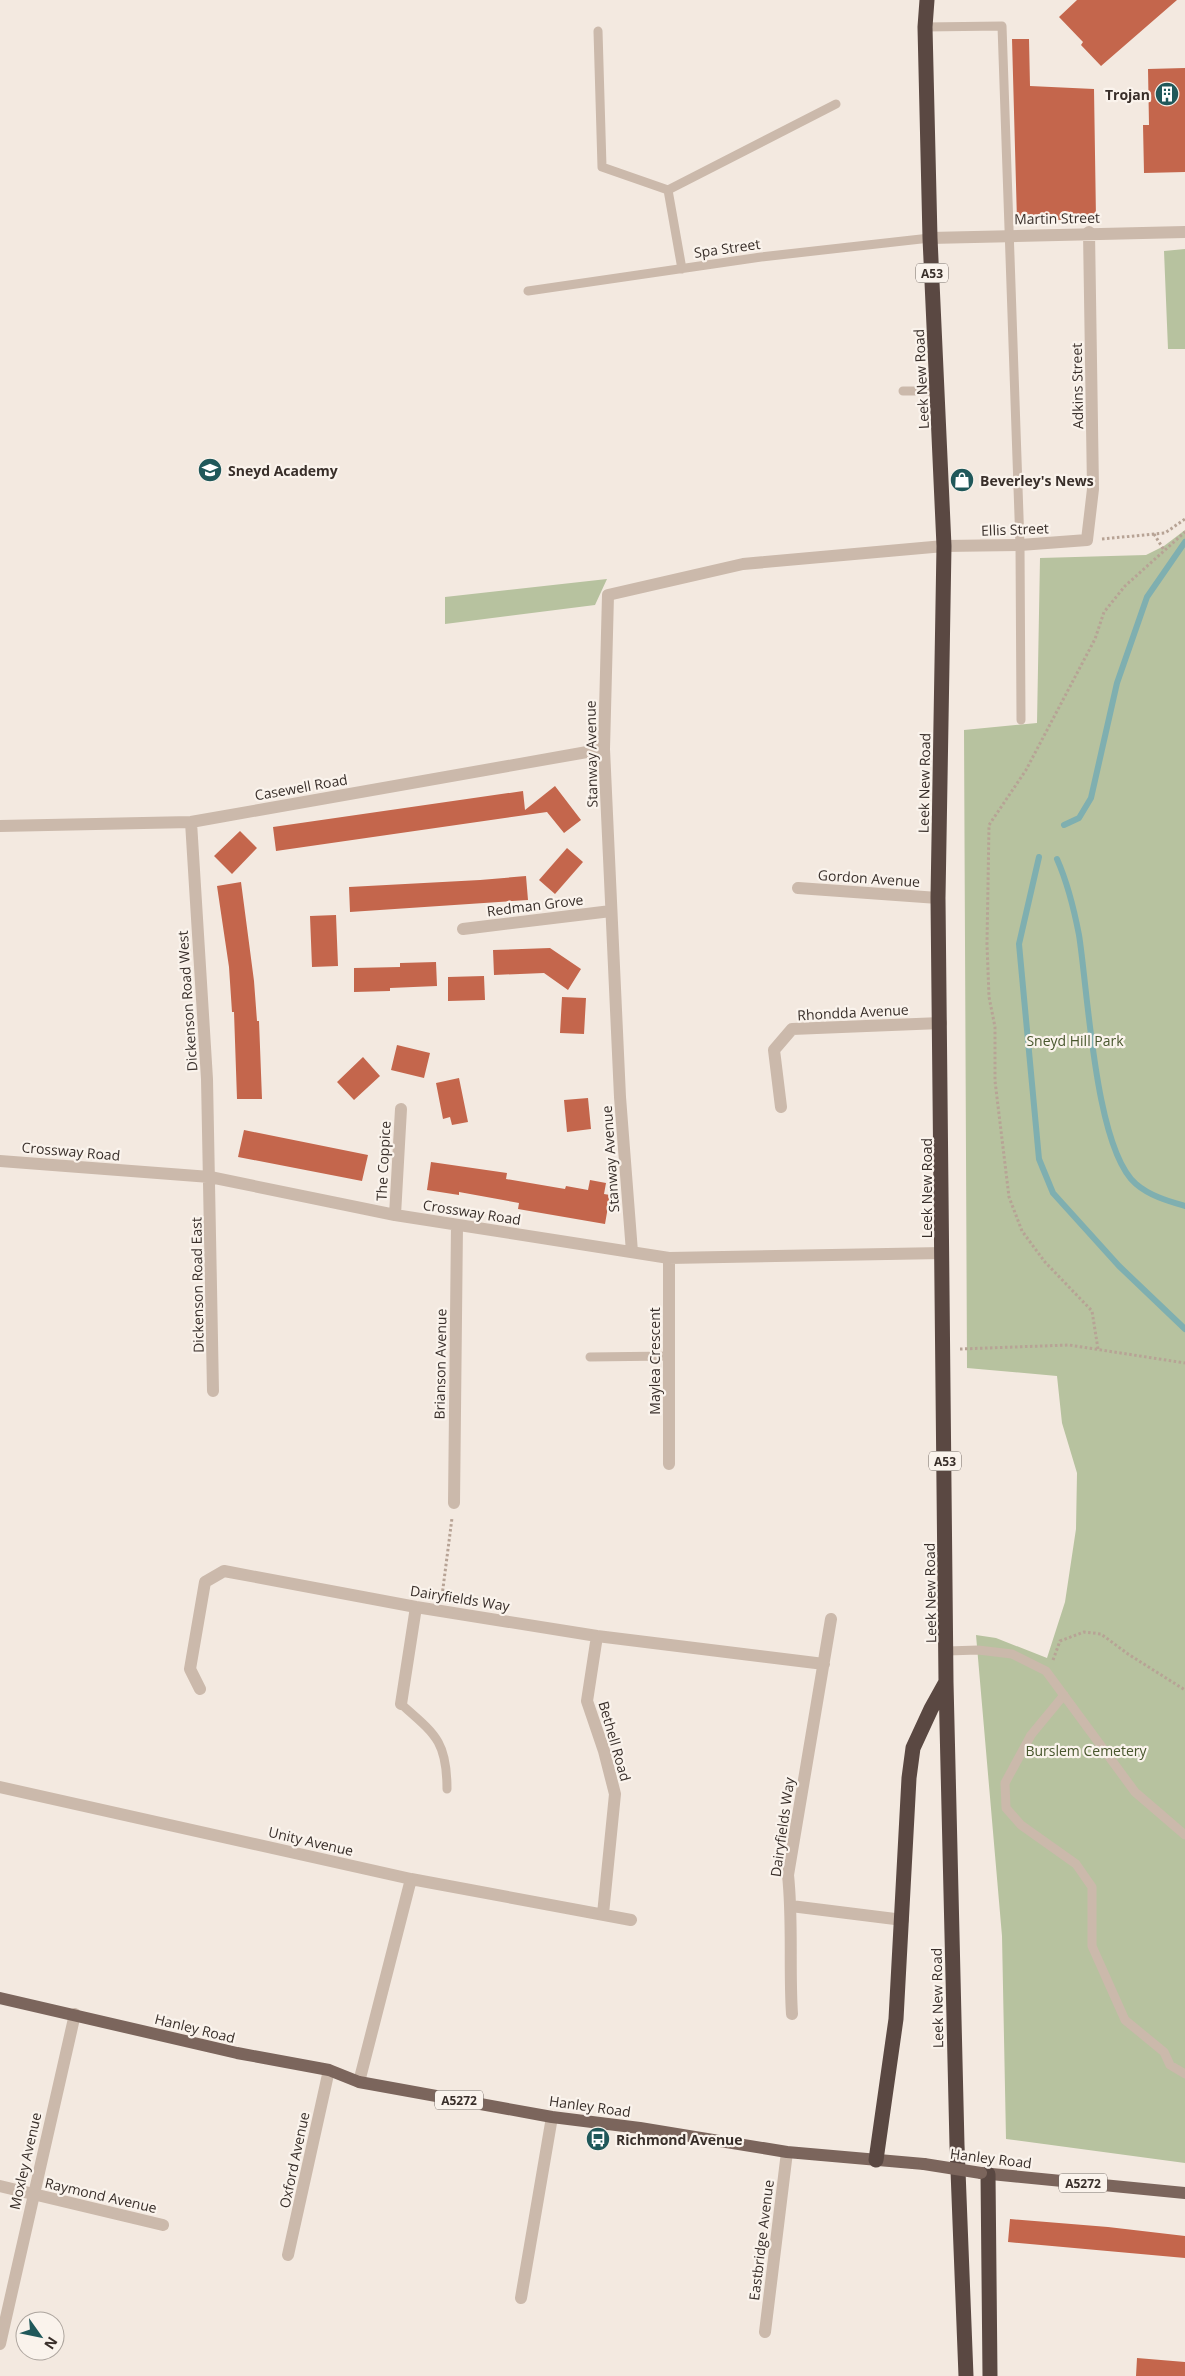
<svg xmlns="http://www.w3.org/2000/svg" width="1185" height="2376" font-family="'Open Sans',sans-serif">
<rect width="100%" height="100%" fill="#f3e9e0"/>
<path fill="#b7c29f" d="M1185 249V349H1168L1164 251Z
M1185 530V2163L1006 2139 1002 1936 976 1635 996 1638 1047 1658 1065 1602 1076 1529 1077 1473 1062 1423 1057 1376 967 1368 964 730 1037 723 1040 558 1146 555 1164 546Z
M607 579 595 605 445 624V597Z"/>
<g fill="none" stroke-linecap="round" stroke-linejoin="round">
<path stroke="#7fafb0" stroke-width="6" d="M1064 825 1079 818 1091 798 1117 683 1147 597 1185 542
M1039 857 1019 944 1039 1159 1053 1193 1119 1266 1185 1329
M1057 859C1068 884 1074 909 1079 935 1088 991 1095 1149 1136 1184 1150 1196 1168 1201 1185 1206"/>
</g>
<path fill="#c4664c" d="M1077 0H1177L1101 66 1081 45 1083 42 1059 17Z
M1012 39H1029L1030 86 1094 89 1096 219 1017 221Z
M1185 68V172L1144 173 1143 125H1149L1148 69Z
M555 786 581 820 564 833 547 812 276 851 273 827 523 791 525 810Z
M240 831 257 848 232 874 214 856Z
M567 848 583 862 555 894 539 880Z
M526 876 528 900 350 912 349 887 480 880Z
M241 882 254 981 257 1021H259L262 1099H237L234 1012H232L229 967 217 886Z
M336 915 338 966 312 967 310 916Z
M550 948 581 969 568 990 544 973 494 975 493 950Z
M436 962 437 986 390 988V991L354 992V968L400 967V963Z
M484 976 485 1000 448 1001V977Z
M562 997 586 998 584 1034 560 1033Z
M397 1045 430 1053 424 1078 391 1070Z
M363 1057 380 1076 354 1100 337 1082Z
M459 1078 468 1122 452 1125 450 1117 443 1119 436 1083Z
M588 1098 591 1129 567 1132 564 1100Z
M244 1130 368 1155 362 1181 238 1157Z
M431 1162 507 1173 506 1179 565 1189 566 1186 588 1190 590 1180 606 1183 604 1194 610 1195 605 1224 518 1209 519 1203 459 1192V1195L427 1190Z
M1010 2219 1108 2227 1185 2236V2258L1008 2242Z
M1137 2358 1185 2362V2376H1136Z"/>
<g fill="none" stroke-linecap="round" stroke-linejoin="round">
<path stroke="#b7a395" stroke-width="3" stroke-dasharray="2.5 2.5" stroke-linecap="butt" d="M1154 534 1164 550
M1102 539 1165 533 1185 519
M960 1349 1069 1345 1185 1363
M1098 1349 1092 1311 1045 1262 1022 1231 1009 1197 995 1081V1027L989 997 987 944 989 825 1026 770 1095 639 1104 612 1125 586 1185 532
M442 1596 452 1518
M1053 1660 1060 1641 1084 1632 1101 1634 1128 1654 1185 1690"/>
<path stroke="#cbb9ab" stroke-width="9" d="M925 27 1002 26 1020 545 1021 720
M598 31 602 167 668 190
M682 269 668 190 836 104
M528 291 761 257 930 238
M903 391H938
M590 1357 669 1356
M947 1651 978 1650 1012 1654 1046 1671 1135 1792 1185 1835
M1064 1695 1031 1735 1005 1783 1006 1808 1021 1825 1076 1864 1092 1887V1946L1125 2020 1164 2052 1170 2065 1185 2074
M401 1704C435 1734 447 1741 447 1789"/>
<path stroke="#cbb9ab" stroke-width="12" d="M930 238 1185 232
M191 822 207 1079 213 1391
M0 826 191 822 604 749
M798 888 938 898
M463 929 611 911
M781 1107 774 1050 792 1029 941 1023
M0 1161 210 1177 395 1215 669 1258 943 1253
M395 1215 401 1109
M632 1252 620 1097 604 749 608 595 743 564 944 546 1020 545 1087 540 1093 489 1089 232
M669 1464V1258
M454 1503 457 1225
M597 1636 587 1701 604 1751 615 1794 603 1914
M200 1689 190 1669 205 1582 224 1571 416 1607 597 1636 824 1664
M401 1704 416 1607
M0 1787 411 1879 631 1920
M791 1906 903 1920
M792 2014C789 1968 793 1921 788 1875L831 1619
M359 2082 411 1879
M0 2186 163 2225
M288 2255 329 2070
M521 2298 552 2117
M765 2332 787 2152
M0 2344 75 2014"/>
<path stroke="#7b655c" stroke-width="12" d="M0 1998 237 2053 329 2070 359 2082 552 2117 640 2128 787 2152 924 2164
M981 2173 1185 2193"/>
<path stroke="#5a4842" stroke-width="15" d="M927 0 925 27 930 238 944 546 938 898 946 1682 957 2145 966 2376
M876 2160 896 2019 909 1778 913 1748 931 1709 946 1682
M988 2174 990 2376"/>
<path stroke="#7b655c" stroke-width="12" d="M924 2164 981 2173"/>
</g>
<defs>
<g id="building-disc" transform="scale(1.25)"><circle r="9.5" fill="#20585a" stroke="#faf3ec"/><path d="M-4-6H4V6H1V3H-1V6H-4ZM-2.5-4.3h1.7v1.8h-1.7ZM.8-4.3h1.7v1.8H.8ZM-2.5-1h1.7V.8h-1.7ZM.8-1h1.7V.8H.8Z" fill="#fff"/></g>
<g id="school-disc" transform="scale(1.25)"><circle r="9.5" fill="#20585a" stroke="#faf3ec"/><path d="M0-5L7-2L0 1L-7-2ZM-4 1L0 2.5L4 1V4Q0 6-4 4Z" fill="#fff"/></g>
<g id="shop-disc" transform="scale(1.25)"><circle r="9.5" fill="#20585a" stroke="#faf3ec"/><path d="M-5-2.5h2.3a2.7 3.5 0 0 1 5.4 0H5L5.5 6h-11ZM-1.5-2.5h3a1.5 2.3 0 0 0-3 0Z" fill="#fff"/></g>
<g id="bus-disc" transform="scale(1.25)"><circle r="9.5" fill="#20585a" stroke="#faf3ec"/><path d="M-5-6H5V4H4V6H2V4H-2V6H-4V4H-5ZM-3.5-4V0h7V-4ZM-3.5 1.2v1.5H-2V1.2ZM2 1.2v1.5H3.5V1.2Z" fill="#fff"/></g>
</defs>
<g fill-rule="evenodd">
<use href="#building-disc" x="1167" y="94"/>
<use href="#school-disc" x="210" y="470"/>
<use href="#shop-disc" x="962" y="480"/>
<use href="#bus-disc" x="598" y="2139"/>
</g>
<g text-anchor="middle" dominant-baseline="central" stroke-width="4.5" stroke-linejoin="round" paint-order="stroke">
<g fill="#faf3ec" stroke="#736a64" stroke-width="1">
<rect x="916" y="263.5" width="32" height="19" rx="4"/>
<rect x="929" y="1451.5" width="32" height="19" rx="4"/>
<rect x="435" y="2090.5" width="48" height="19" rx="4"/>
<rect x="1059" y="2173.5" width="48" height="19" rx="4"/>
</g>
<g font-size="12" font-weight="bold" fill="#392f2a">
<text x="932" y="273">A53</text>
<text x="945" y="1461">A53</text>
<text x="459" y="2100">A5272</text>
<text x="1083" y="2183">A5272</text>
</g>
<g font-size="14" font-weight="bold" fill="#392f2a" stroke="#faf3ec" text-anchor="start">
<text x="1150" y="94" text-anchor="end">Trojan</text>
<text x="228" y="470">Sneyd Academy</text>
<text x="980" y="480">Beverley's News</text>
<text x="616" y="2139">Richmond Avenue</text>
</g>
<g font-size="14" fill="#392f2a" stroke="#faf3ec">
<text transform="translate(1057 218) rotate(-1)">Martin Street</text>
<text transform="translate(727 248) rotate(-8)">Spa Street</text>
<text transform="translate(921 379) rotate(-93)">Leek New Road</text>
<text transform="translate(1077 386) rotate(-91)">Adkins Street</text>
<text transform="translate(1015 529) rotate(-2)">Ellis Street</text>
<text transform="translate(591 754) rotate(-91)">Stanway Avenue</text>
<text transform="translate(924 783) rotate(-89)">Leek New Road</text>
<text transform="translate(301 787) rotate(-10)">Casewell Road</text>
<text transform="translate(869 878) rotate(4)">Gordon Avenue</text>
<text transform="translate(535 905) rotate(-7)">Redman Grove</text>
<text transform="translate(187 1001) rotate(-94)">Dickenson Road West</text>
<text transform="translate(853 1012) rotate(-3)">Rhondda Avenue</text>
<text transform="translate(71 1151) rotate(5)">Crossway Road</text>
<text transform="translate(610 1159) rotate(-94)">Stanway Avenue</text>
<text transform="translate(383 1161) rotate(-87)">The Coppice</text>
<text transform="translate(926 1188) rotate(-90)">Leek New Road</text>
<text transform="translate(472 1212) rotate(9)">Crossway Road</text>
<text transform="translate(197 1285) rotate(-91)">Dickenson Road East</text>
<text transform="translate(654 1361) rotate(-90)">Maylea Crescent</text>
<text transform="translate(440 1364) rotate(-89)">Brianson Avenue</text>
<text transform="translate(930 1593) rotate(-91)">Leek New Road</text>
<text transform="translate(460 1598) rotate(9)">Dairyfields Way</text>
<text transform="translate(615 1741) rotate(74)">Bethell Road</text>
<text transform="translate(782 1827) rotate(-82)">Dairyfields Way</text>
<text transform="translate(311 1841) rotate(13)">Unity Avenue</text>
<text transform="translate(937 1998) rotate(-91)">Leek New Road</text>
<text transform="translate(195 2028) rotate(14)">Hanley Road</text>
<text transform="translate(590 2106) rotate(8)">Hanley Road</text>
<text transform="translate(991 2158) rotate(7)">Hanley Road</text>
<text transform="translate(294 2160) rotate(-78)">Oxford Avenue</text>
<text transform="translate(25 2161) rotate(-77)">Moxley Avenue</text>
<text transform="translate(101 2195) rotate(13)">Raymond Avenue</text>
<text transform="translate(761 2240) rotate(-83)">Eastbridge Avenue</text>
</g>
<g font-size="14" fill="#49572e" stroke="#faf3ec">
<text x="1075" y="1040">Sneyd Hill Park</text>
<text x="1086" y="1750">Burslem Cemetery</text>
</g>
</g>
<g transform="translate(40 2336) rotate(123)"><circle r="24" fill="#faf3ec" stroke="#ada59e"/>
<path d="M0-4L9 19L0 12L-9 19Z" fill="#20585a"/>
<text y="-8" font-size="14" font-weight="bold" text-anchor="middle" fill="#392f2a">N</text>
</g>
</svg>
